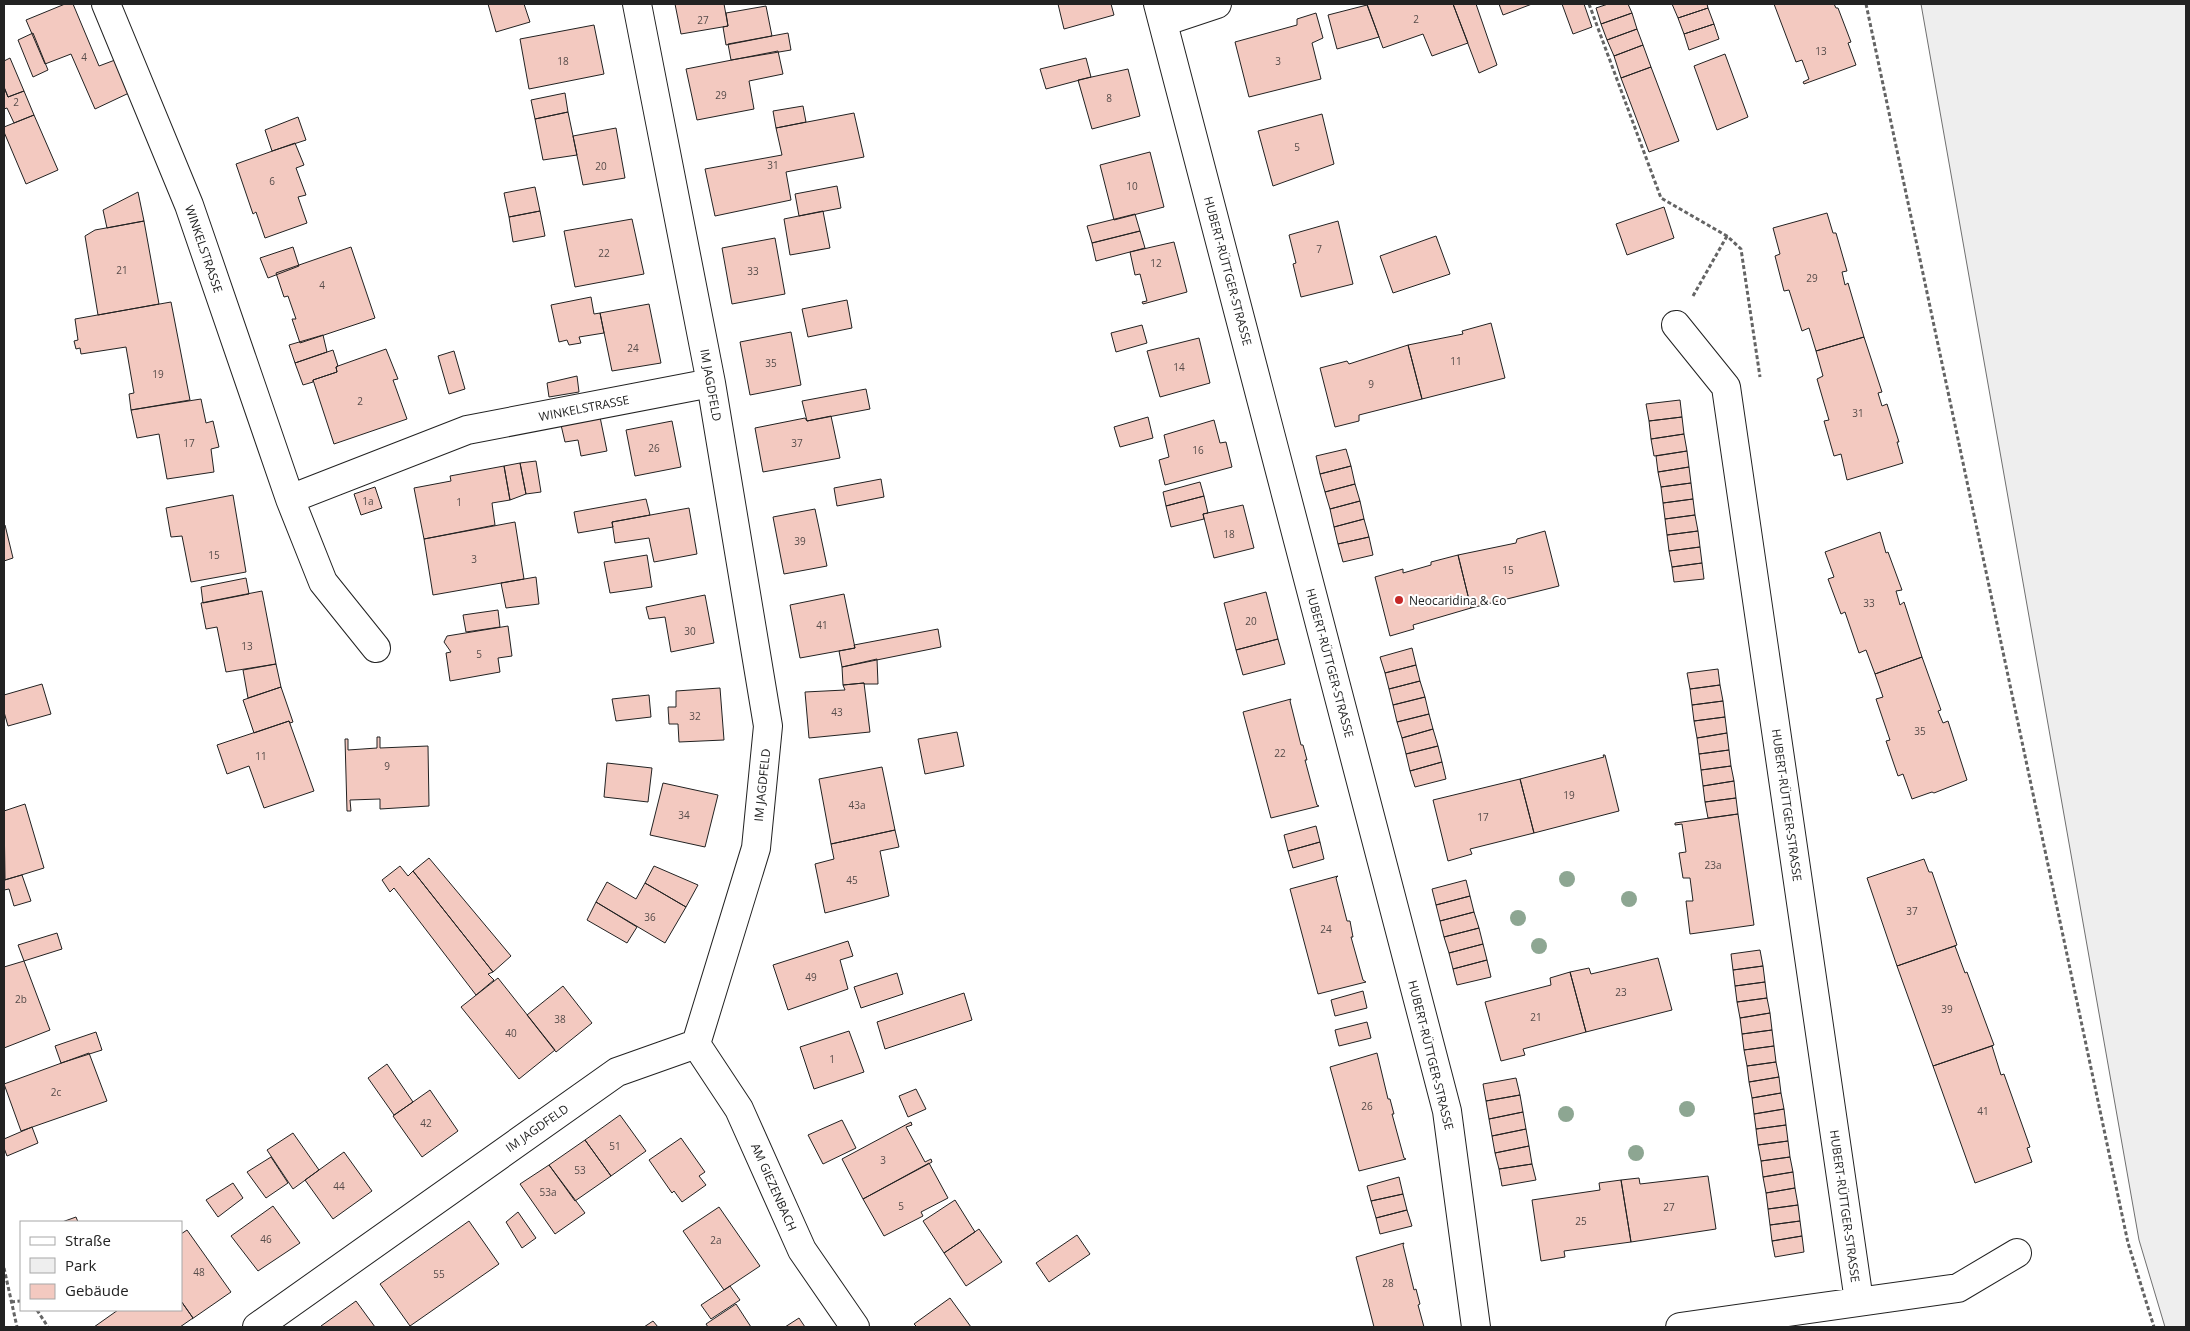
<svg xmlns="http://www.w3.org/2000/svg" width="2190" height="1331" font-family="'Open Sans',sans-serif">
<rect width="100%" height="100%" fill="#fff"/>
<path fill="#eee" stroke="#6f6f6f" d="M1921 4H2186V1327H2165L2139 1240Z"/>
<path fill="#f3c9c0" stroke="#222" d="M65 4H73L99 66 115 60 129 93 95 109 71 54 45 64 26 20Z
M488 4H524L530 22 496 32Z
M675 4H724L728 26 681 34Z
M1058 4H1111L1114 15 1064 29Z
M1367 4H1453L1468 43 1432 56 1423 34 1383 48Z
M1453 4H1476L1497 65 1479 73Z
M1499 4H1532L1503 15Z
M1562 4H1584L1592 27 1573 34Z
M1608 4H1628L1632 13 1601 24 1596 8Z
M1672 4H1707L1708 8 1678 18Z
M1774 4H1834L1836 8H1838L1851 42 1848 43 1856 65 1804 84 1803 82 1809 79 1802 60 1796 62Z
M1367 5 1379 37 1337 49 1328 15Z
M766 6 772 36 726 45 723 27 728 26 726 13Z
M1708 8 1714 24 1684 34 1678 18Z
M1316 13 1323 38 1312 43 1321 79 1249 97 1235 42 1297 25V19Z
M1632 13 1637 29 1607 40 1601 24Z
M1714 24 1719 39 1689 50 1684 34Z
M594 25 604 74 529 89 520 39Z
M1637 29 1643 45 1614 56 1607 40Z
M33 33 48 70 33 77 18 40Z
M788 33 791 50 731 60 728 44Z
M1643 45 1651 67 1621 78 1614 56Z
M778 51 783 74 749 81 754 109 697 120 686 69Z
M1725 54 1748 117 1717 130 1694 66Z
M10 58 24 91 8 97 4 87V61Z
M1086 58 1091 77 1046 89 1040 69Z
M1651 67 1679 141 1649 152 1621 78Z
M1128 69 1140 116 1092 129 1078 80Z
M4 87 8 97 24 91 34 115 14 123 7 108 4 109Z
M565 93 568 112 535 119 531 100Z
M803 106 806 122 776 128 773 111Z
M568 112 577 155 543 160 535 119Z
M854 113 864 157 786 172 791 200 715 216 705 169 782 155 776 128Z
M1322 114 1334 164 1273 186 1258 131Z
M34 115 58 170 26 184 4 132V127Z
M298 117 306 140 272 151 265 130Z
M616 128 625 178 583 185 573 136Z
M295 143 304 165 296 168 306 195 298 197 307 223 265 238 256 212 253 214 236 164Z
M1150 152 1164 207 1114 220 1100 165Z
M837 186 841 208 799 216 795 194Z
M535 187 540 211 509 217 504 193Z
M138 192 144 221 107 228 103 210Z
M1664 207 1674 238 1627 255 1616 224Z
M540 211 545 236 513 242 509 217Z
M823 211 830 248 790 255 784 219Z
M1827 213 1833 233H1836L1847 271 1842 272 1845 285 1848 283 1864 337 1816 351 1809 328 1802 331 1789 290 1784 291 1775 256 1780 254 1773 228Z
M1135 214 1140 231 1092 243 1087 226Z
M632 219 644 274 575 287 564 231Z
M144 221 159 304 98 315 85 236 95 230Z
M1338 221 1353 284 1301 297 1293 264 1296 263 1289 235Z
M1140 231 1145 248 1096 261 1092 243Z
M1436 236 1450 274 1393 293 1380 256Z
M775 238 785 294 732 304 722 248Z
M1174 242 1187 292 1143 304 1142 302 1147 301 1140 274 1135 275 1130 252Z
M293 247 299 266 268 278 260 258Z
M351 247 375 318 300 343 292 319H296L288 296 284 297 276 273Z
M591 297 594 314 600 313 604 333 579 337 581 343 569 345 567 340 559 342 551 305Z
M847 300 852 328 808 337 802 309Z
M171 302 190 400 131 410 129 394 134 393 126 347 81 354 80 348 76 349 74 341 78 340 75 319Z
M649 304 661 363 612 371 600 313Z
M1491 323 1505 378 1422 399 1408 345 1463 334 1462 331Z
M1142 325 1147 343 1116 352 1111 333Z
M791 332 801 385 750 395 740 342Z
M323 335 327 352 295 363 289 345Z
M1864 337 1882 392 1878 393 1882 406 1887 404 1899 442H1897L1903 463 1847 480 1841 454 1834 456 1824 421 1829 420 1817 379 1823 376 1816 351Z
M1199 338 1210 383 1160 397 1147 351Z
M1408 345 1422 399 1359 415V421L1335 427 1320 368 1347 361 1349 364Z
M386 349 398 379 393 380 407 419 334 444 313 380 337 372 336 367 338 366Z
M333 350 338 366 336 367 337 372 313 380V382L303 385 295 363Z
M454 351 465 389 449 394 438 356Z
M577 376 579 392 549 397 547 383Z
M866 389 870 409 807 421 802 401Z
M201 399 206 423 213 421 219 447 211 449 214 472 167 479 159 434 137 438 131 410Z
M1680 400 1682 417 1649 421 1646 404Z
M831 416 840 458 763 472 755 428 805 418 807 421Z
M600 417 607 451 581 456 578 440 565 442 561 425Z
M1148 417 1153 438 1120 447 1114 427Z
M1682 417 1684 434 1651 439 1649 421Z
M1214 420 1220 443 1226 442 1232 467 1165 485 1159 460 1169 457 1164 435Z
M672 421 681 467 635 476 626 430Z
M1684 434 1687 451 1654 456 1651 439Z
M1346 449 1351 466 1320 474 1316 456Z
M1687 451 1689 467 1658 472 1656 456Z
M536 461 541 492 526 494 520 463Z
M520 463 526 494 510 500 504 466Z
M504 466 510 500 492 503 495 525 424 539 414 488 451 481 450 476Z
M1351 466 1355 484 1325 492 1320 474Z
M1689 467 1691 483 1661 487 1658 472Z
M881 479 884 497 837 506 834 488Z
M1200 482 1204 496 1166 506 1163 492Z
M1691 483 1693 499 1663 503 1661 487Z
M1355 484 1360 501 1330 509 1325 492Z
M375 487 382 508 361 515 354 494Z
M233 495 246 572 191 582 182 536 171 537 166 508Z
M1204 496 1208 513 1203 514 1204 519 1171 527 1166 506Z
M646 499 650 515 612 522 613 527 578 533 574 512Z
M1693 499 1695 515 1665 519 1663 503Z
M1360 501 1364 519 1334 527 1330 509Z
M1243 505 1254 548 1214 558 1203 514Z
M689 508 697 554 654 562 649 538 615 543 612 522Z
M815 509 827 566 784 574 773 517Z
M1695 515 1698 531 1667 535 1665 519Z
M1364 519 1369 537 1338 544 1334 527Z
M515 522 524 579 433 595 424 539Z
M5 525 13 558 4 561V526Z
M1545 531 1559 586 1471 608 1458 555 1516 543 1517 539Z
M1698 531 1700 547 1669 551 1667 535Z
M1880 532 1886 553 1888 552 1902 590 1896 591 1900 605 1904 602 1922 657 1875 674 1866 650 1859 653 1845 612 1841 614 1828 579 1834 577 1825 552Z
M1369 537 1373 555 1343 562 1338 544Z
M1700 547 1702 563 1672 567 1669 551Z
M647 555 652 587 610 593 604 562Z
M1458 555 1471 608 1413 625 1414 629 1390 636 1375 577 1403 569V573L1431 565V562Z
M1702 563 1704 579 1674 582 1672 567Z
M536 577 539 604 506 608 501 583Z
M246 578 249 594 203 603 201 587Z
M262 591 276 664 226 672 217 627 206 629 201 603Z
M1266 592 1278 639 1236 650 1224 603Z
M844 594 855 648 800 658 790 605Z
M705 595 714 643 671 652 665 617 649 619 646 607Z
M498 610 500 627 466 632 463 615Z
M508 626 512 656 498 658 500 672 450 681 446 653 451 652 444 642 447 636Z
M938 629 941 647 842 667 839 651 855 648 854 645Z
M1278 639 1285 664 1243 675 1236 650Z
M1412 648 1416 665 1385 673 1380 657Z
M1922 657 1941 710 1938 711 1943 723 1948 721 1967 780 1934 793 1932 792 1912 799 1903 774 1898 776 1886 741 1890 740 1876 699 1883 697 1875 674Z
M877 659 878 684H864V683L843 685 842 667Z
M276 664 281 687 248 698 243 670Z
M1416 665 1420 681 1389 689 1385 673Z
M1718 669 1720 685 1690 689 1687 673Z
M1420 681 1425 697 1393 705 1389 689Z
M864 683 870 732 809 738 805 692 845 690 843 685Z
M42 684 51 714 8 726 4 712V695Z
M1720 685 1723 701 1692 705 1690 689Z
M281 687 293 722 290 723 289 721 254 733 243 700Z
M720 688 724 740 679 742 678 724H669L668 707H676V691Z
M649 695 651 717 616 721 612 699Z
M1425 697 1429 714 1397 722 1393 705Z
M1291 699 1290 701 1301 745H1303L1307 760H1305L1317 805 1319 806 1271 818 1243 712Z
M1723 701 1725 717 1694 721 1692 705Z
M1429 714 1433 729 1402 738 1397 722Z
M1725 717 1727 733 1697 738 1694 721Z
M289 721 314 791 264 808 249 766 227 774 217 745Z
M1433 729 1438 746 1406 754 1402 738Z
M957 732 964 766 925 774 918 739Z
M1727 733 1729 750 1699 754 1697 738Z
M377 737H380V748L428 746 429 806 380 809V799L350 800 351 811H347L345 739H348V750L377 748Z
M1438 746 1442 762 1410 771 1406 754Z
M1729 750 1731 766 1701 770 1699 754Z
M1603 755H1605L1619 811 1534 833 1520 779 1604 757Z
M1442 762 1446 779 1415 787 1410 771Z
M607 763 652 768 648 802 604 797Z
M1731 766 1734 781 1703 786 1701 770Z
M882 767 895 830 831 844 819 779Z
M1520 779 1534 833 1470 849 1472 854 1448 861 1433 800Z
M1734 781 1736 798 1705 802 1703 786Z
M663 783 718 795 705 847 650 835Z
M1736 798 1738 814 1708 818 1705 802Z
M25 804 44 868 5 880 4 811Z
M1738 814 1754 925 1690 934 1686 901H1693L1690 878H1683L1679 853 1686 852 1682 824 1675 825V823Z
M1316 826 1320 842 1288 851 1284 835Z
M895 830 899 847 880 851 889 896 825 913 815 864 834 859 831 844Z
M1320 842 1324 859 1293 868 1288 851Z
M429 858 511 956 493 972 413 871Z
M1924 859 1929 872H1932L1957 945 1897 966 1867 878Z
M400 866 408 876 413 871 493 972 488 974 494 980 476 995 394 888 390 892 382 880Z
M654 866 698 885 686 907 645 883Z
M22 875 31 901 14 906 9 889 4 890V880Z
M1338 876 1336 878 1347 921H1350L1353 937H1351L1363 980 1366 982 1318 994 1290 889Z
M1466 880 1470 896 1436 905 1432 889Z
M607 882 636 899 645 883 686 907 665 943 596 902Z
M1470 896 1474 912 1440 921 1436 905Z
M596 902 637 927 627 943 587 920Z
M1474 912 1479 928 1444 937 1440 921Z
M1479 928 1483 944 1449 953 1444 937Z
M57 933 62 949 24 961 18 945Z
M848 941 853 956 840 960 848 989 788 1010 773 965Z
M1483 944 1487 960 1453 969 1449 953Z
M1955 946 1965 973 1967 972 1994 1045 1933 1066 1897 966Z
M1760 950 1763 966 1733 970 1731 954Z
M1658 958 1672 1010 1586 1032 1570 972 1589 968 1591 974Z
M1487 960 1491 977 1457 985 1453 969Z
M24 961 50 1030 4 1048V967Z
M1763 966 1765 982 1735 986 1733 970Z
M1570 972 1586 1032 1523 1049 1525 1055 1501 1061 1485 1002 1551 985 1550 978Z
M897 973 903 994 861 1008 854 987Z
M498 978 555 1050 519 1079 461 1007Z
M1765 982 1767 998 1737 1002 1735 986Z
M563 986 592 1023 556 1052 527 1015Z
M1363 991 1367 1008 1335 1016 1331 1000Z
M964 993 972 1020 885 1049 877 1022Z
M1767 998 1770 1013 1740 1018 1737 1002Z
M1770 1013 1772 1030 1742 1034 1740 1018Z
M1367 1022 1371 1038 1339 1046 1335 1030Z
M1772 1030 1774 1046 1744 1050 1742 1034Z
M849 1031 864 1072 814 1089 800 1047Z
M96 1032 102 1050 61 1063 55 1046Z
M1774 1046 1776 1062 1747 1066 1744 1050Z
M1992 1046 2001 1075 2004 1074 2030 1147 2027 1148 2032 1162 1975 1183 1933 1066Z
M89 1053 107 1101 21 1131 4 1084Z
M1377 1053 1388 1099H1390L1394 1114H1392L1404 1158 1406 1159 1359 1171 1330 1067Z
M1776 1062 1779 1077 1749 1082 1747 1066Z
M387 1064 413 1102 394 1115 368 1078Z
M1779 1077 1781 1093 1752 1098 1749 1082Z
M1516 1078 1520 1095 1486 1101 1483 1084Z
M916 1089 926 1109 908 1117 899 1096Z
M430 1090 458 1131 422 1157 393 1116Z
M1781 1093 1784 1109 1754 1114 1752 1098Z
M1520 1095 1523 1112 1489 1119 1486 1101Z
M1784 1109 1786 1125 1756 1129 1754 1114Z
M1523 1112 1526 1129 1492 1136 1489 1119Z
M620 1115 646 1151 611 1176 585 1140Z
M842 1120 856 1148 823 1164 808 1135Z
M911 1122 912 1125 906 1127 925 1162 931 1159 932 1162 863 1199 842 1159Z
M1786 1125 1788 1141 1758 1145 1756 1129Z
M32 1127 38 1143 7 1156 4 1148V1139Z
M1526 1129 1529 1146 1495 1153 1492 1136Z
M293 1133 319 1170 293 1189 267 1150Z
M681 1138 705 1172 699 1176 706 1185 682 1202 674 1191 672 1193 649 1160Z
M585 1140 611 1176 575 1201 549 1165Z
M1788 1141 1790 1157 1761 1161 1758 1145Z
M1529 1146 1532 1164 1499 1169 1495 1153Z
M344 1152 372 1191 333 1219 305 1180Z
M271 1157 288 1183 266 1198 247 1172Z
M1790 1157 1793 1172 1763 1177 1761 1161Z
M929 1163 948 1198 921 1212 923 1216 884 1236 863 1199Z
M1532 1164 1536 1180 1502 1186 1499 1169Z
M549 1165 585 1213 555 1234 520 1184Z
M1793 1172 1795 1188 1766 1193 1763 1177Z
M1708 1176 1716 1229 1631 1242 1621 1180 1639 1178 1640 1184Z
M1399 1177 1403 1194 1371 1201 1367 1186Z
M1621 1180 1631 1242 1564 1251 1565 1257 1541 1261 1532 1200 1600 1190 1599 1183Z
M233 1183 243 1198 218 1217 206 1200Z
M1795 1188 1798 1205 1768 1209 1766 1193Z
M1403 1194 1407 1210 1376 1218 1371 1201Z
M955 1200 975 1232 944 1253 923 1221Z
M1798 1205 1800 1221 1770 1225 1768 1209Z
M273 1206 300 1243 258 1271 231 1236Z
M719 1207 760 1266 724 1290 683 1231Z
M1407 1210 1412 1226 1380 1234 1376 1218Z
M518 1212 536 1238 522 1248 506 1222Z
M76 1217 78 1222H62Z
M469 1221 499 1264 410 1326 380 1284Z
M1800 1221 1802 1236 1772 1241 1770 1225Z
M979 1229 1002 1262 966 1286 944 1253Z
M187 1230 231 1292 192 1319 193 1318 181 1301V1234Z
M1077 1235 1090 1254 1049 1282 1036 1263Z
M1802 1236 1804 1252 1775 1257 1772 1241Z
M1404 1243 1403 1245 1414 1290 1416 1289 1420 1304 1418 1305 1424 1327H1374L1356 1257Z
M730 1286 740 1300 711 1319 701 1305Z
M950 1298 971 1327H917L914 1324Z
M181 1301 193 1318 180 1327H94L118 1310H181Z
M356 1301 375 1327H321V1326Z
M736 1304 751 1327H708L706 1324Z
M799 1318 805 1327H785Z
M653 1321 658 1327H644Z"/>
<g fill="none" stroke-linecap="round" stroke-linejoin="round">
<g stroke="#222" stroke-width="30">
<path id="minor" d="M106 4 189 205 290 499 467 430 711 383
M1158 4 1447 1111 1476 1327
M1163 22 1217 4
M1676 325 1726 387 1859 1301
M290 499 323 582 376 648
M696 1044 739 1109 802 1250 855 1327
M257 1327 617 1072 696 1044 756 848 768 726 711 383 637 4
M1680 1327 1958 1288 2017 1253"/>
</g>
<path stroke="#646464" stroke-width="3" stroke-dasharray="4 2.5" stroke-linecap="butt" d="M1589 4 1661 198 1727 236 1741 249 1760 377
M1866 4 2128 1243 2154 1327
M1693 296 1727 236
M4 1268 17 1327
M11 1302 21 1301
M37 1310 48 1327"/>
<use href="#minor" stroke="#fff" stroke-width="28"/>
</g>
<g fill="#8da692">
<circle cx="1567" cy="879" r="8"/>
<circle cx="1629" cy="899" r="8"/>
<circle cx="1518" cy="918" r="8"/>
<circle cx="1539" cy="946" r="8"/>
<circle cx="1687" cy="1109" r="8"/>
<circle cx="1566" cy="1114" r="8"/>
<circle cx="1636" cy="1153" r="8"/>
</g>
<circle fill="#c62828" stroke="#fff" stroke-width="2" cx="1399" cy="600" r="5"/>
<g text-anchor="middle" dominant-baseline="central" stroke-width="4" stroke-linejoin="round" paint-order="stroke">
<g font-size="10" fill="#564c4a">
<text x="1416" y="19">2</text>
<text x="703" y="20">27</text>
<text x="1821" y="51">13</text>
<text x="84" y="57">4</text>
<text x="563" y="61">18</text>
<text x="1278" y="61">3</text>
<text x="721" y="95">29</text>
<text x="1109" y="98">8</text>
<text x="16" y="102">2</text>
<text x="1297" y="147">5</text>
<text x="773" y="165">31</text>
<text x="601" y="166">20</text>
<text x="272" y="181">6</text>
<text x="1132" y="186">10</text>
<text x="1319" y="249">7</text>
<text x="604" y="253">22</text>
<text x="1156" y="263">12</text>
<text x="122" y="270">21</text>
<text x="753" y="271">33</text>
<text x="1812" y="278">29</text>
<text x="322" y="285">4</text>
<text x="633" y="348">24</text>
<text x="1456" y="361">11</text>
<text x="771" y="363">35</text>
<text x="1179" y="367">14</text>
<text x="158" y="374">19</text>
<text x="1371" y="384">9</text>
<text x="360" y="401">2</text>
<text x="1858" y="413">31</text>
<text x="189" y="443">17</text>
<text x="797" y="443">37</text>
<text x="654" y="448">26</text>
<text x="1198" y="450">16</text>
<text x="368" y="501">1a</text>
<text x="459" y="502">1</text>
<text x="1229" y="534">18</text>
<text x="800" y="541">39</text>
<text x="214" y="555">15</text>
<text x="474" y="559">3</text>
<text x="1508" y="570">15</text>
<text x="1869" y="603">33</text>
<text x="1251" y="621">20</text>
<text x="822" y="625">41</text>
<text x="690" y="631">30</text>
<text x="247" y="646">13</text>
<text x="479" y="654">5</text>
<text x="837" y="712">43</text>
<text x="695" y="716">32</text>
<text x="1920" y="731">35</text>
<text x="1280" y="753">22</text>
<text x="261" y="756">11</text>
<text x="387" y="766">9</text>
<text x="1569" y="795">19</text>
<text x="857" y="805">43a</text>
<text x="684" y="815">34</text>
<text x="1483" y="817">17</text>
<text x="1713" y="865">23a</text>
<text x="852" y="880">45</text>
<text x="1912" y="911">37</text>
<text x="650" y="917">36</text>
<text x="1326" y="929">24</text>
<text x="811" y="977">49</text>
<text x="1621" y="992">23</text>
<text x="21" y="999">2b</text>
<text x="1947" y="1009">39</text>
<text x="1536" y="1017">21</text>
<text x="560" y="1019">38</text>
<text x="511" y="1033">40</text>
<text x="832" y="1059">1</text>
<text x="56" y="1092">2c</text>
<text x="1367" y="1106">26</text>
<text x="1983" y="1111">41</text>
<text x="426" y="1123">42</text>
<text x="615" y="1146">51</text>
<text x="883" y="1160">3</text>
<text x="580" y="1170">53</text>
<text x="339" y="1186">44</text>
<text x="548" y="1192">53a</text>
<text x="901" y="1206">5</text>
<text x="1669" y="1207">27</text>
<text x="1581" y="1221">25</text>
<text x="266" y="1239">46</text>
<text x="716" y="1240">2a</text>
<text x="199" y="1272">48</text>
<text x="439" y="1274">55</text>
<text x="1388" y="1283">28</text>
</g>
<g font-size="12" fill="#222" stroke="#fff">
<text transform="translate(204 249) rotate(71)">WINKELSTRASSE</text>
<text transform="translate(1228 271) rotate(75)">HUBERT-RÜTTGER-STRASSE</text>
<text transform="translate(711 385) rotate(80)">IM JAGDFELD</text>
<text transform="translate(584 408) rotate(-11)">WINKELSTRASSE</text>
<text transform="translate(1330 663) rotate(75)">HUBERT-RÜTTGER-STRASSE</text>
<text transform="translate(762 785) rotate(-84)">IM JAGDFELD</text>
<text transform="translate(1787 805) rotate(82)">HUBERT-RÜTTGER-STRASSE</text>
<text transform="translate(1431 1055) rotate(76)">HUBERT-RÜTTGER-STRASSE</text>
<text transform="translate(537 1128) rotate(-35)">IM JAGDFELD</text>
<text transform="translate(774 1187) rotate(66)">AM GIEZENBACH</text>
<text transform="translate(1845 1206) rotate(82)">HUBERT-RÜTTGER-STRASSE</text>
</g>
<g font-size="12" fill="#222" stroke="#fff" text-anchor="start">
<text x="1409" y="600">Neocaridina &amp; Co</text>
</g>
</g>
<rect width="2190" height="1331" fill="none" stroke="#222222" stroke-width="10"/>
<rect x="20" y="1221" width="162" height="90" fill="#ffffff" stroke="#a7a7a7"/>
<rect x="30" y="1237" width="25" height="8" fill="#ffffff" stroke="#a7a7a7"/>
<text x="65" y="1246" font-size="15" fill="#222222">Straße</text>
<rect x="30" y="1258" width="25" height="15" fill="#eeeeee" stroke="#a7a7a7"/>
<text x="65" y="1271" font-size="15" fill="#222222">Park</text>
<rect x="30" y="1284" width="25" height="15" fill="#f3c9c0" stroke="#a7a7a7"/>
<text x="65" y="1296" font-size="15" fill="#222222">Gebäude</text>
</svg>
